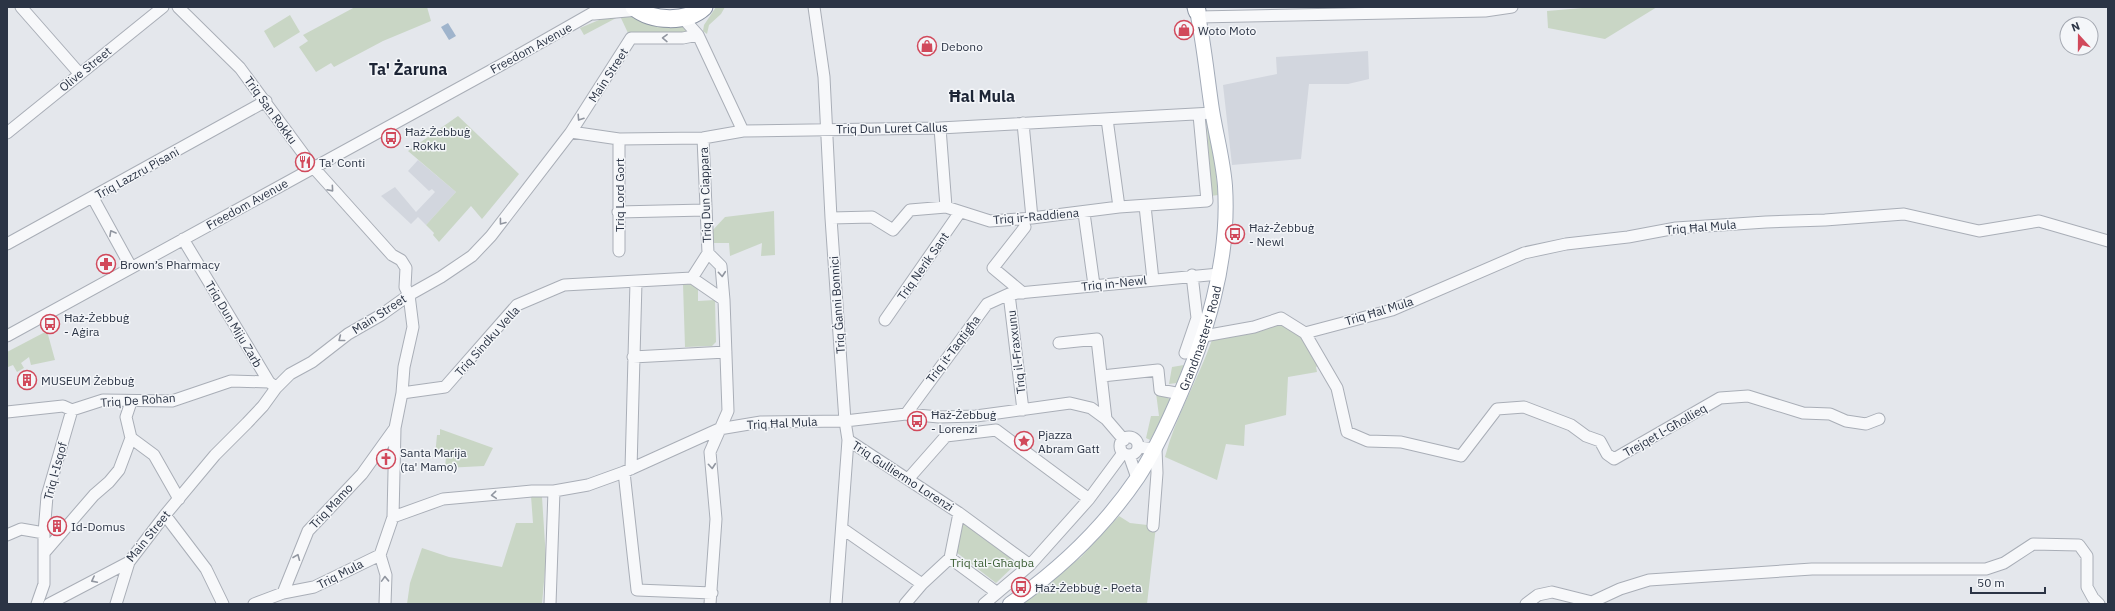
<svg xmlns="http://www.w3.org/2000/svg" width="2115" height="611" font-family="'IBM Plex Sans',sans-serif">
<rect width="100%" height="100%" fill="#e4e7ec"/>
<path fill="#d2d6de" d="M1368 51 1369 79 1348 84H1309L1301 159 1232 165 1223 85 1277 74 1276 57Z
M418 160 456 192 426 225 418 217 411 224 381 196 395 187 416 212 435 192 432 189 429 191 408 171Z"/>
<path fill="#c9d6c5" d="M355 7H427L431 21 383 41 334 67 331 63 316 72 299 47 308 41 303 35Z
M716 7H725L721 14 709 25 707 34 703 31 704 25Z
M1594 7H1657L1605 39 1548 28 1547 11Z
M618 12 683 25 687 29V32L682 34 628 33 620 16 584 35 580 28Z
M290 15 300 32 274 48 264 31Z
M458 116 519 174 482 219 471 206 439 242 433 235 434 233 426 225 456 192 408 151Z
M1209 120 1211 123 1218 195 1211 196 1207 126 1204 124Z
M774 211 775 255 761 256 762 243 730 256 729 243H711V232L725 217Z
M692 283 698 288V301L715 300 716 342 712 346 685 347 683 284Z
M1284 323 1303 337 1321 364 1316 367 1317 372 1288 377 1286 415 1245 425 1244 446 1226 444 1217 480 1165 457C1175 417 1198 380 1212 340L1232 332Z
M47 331 55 360 31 365 29 357 21 363 24 368 17 372 13 365 8 367 7 352Z
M1184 365 1177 383 1169 384 1172 367Z
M1156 393 1170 399 1171 403 1150 440 1146 438 1151 416H1159Z
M440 429 493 448 484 466 445 468 446 457 435 456 437 435H440Z
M531 496 542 497 546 559 542 604H407L410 583 422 548 449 557 502 567 516 523H533Z
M1119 516 1130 523 1156 526 1147 604H1022L1081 557Z
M963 523 1017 563 996 583 956 552Z"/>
<path fill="#9fb4cc" d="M448 23 456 36 449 40 441 27Z"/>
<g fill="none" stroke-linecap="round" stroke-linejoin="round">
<g stroke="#a9aeb7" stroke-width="13">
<path id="minor" d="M21 7 79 73
M178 7 240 68 313 167 392 255 401 260 406 268 405 287 409 295 413 327 404 367 402 393 395 428 393 517 380 555 386 575 385 604
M814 7 824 77 831 218 845 421 848 440 836 604
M594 14 638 10
M682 17 698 35 743 131
M1198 17 1485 11 1512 7
M1107 119 1119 207
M1023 123 1032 218
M940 128 946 207
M571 132 619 139 703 138 743 131 940 128 1213 113
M7 133 163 7
M703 138 708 253 692 278 724 300 728 411 710 452 716 519 710 604
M93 198 131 267
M1145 206 1153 280
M618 212 705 210
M1084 213 1094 285
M831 218 872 217 893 230 910 210 946 207 990 221 1032 218 1119 207 1207 201 1199 115
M183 239 269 382 274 386
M7 244 266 101
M619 251V139
M708 253 721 266 724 300
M1023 293 993 268 1025 227
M1009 294 1023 410
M885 320 960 212
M1305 333 1392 310 1524 253 1566 244 1628 237 1676 228 1766 222 1825 220 1904 214 1979 231 2039 221 2108 241
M7 336 501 65 603 7
M1204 336 1254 327 1281 318 1305 333 1337 388 1347 432 1368 441 1401 442 1461 456 1497 409 1524 407 1571 425 1586 436 1600 441 1607 454 1614 459 1720 398 1748 396 1803 413 1830 414 1846 421 1866 424 1879 419
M1059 343 1097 339 1106 419
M1185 353 1197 318 1192 275
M633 357 726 352
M1102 376 1158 370 1160 390 1181 394
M402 393 445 387 517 305 564 285 692 278
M7 412 63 406 72 410 103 400 172 401 231 381 269 382
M906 414 987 304 1009 294 1219 274
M1120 446a9 9 0 1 1 18 0a9 9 0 1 1-18 0Z
M131 438 154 455 179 499
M848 440 959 513 1030 565
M1138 447 1156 449 1157 473 1153 526
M1129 455 1137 478
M631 469 636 282
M624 472 637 590 712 593
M909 478 946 436 996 430 1089 499
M165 515 206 569 223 604
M393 517 443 499 532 491H554L588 485 624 472 719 429 761 422 845 421 906 414 939 417 976 416 1070 403 1091 408 1106 419 1124 440
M843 529 922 584
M7 535 21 529 44 533
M44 553 94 495 109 482 119 470 131 438 126 417 131 402
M950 558 996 592
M283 593 308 531 362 474 395 428
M37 604 44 584V533L47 496 72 410
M49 604 129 562 165 515 215 455 247 423 263 406 276 388 290 374 312 362 348 334 381 315 409 295 441 277 472 256 491 236 571 132 631 38H683L698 35
M116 604 129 562
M254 604 283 593 314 587 380 555
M550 604 554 491
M905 604 922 584 950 558 959 513
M984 604 1030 565 1089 499 1123 453
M1526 604 1538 595 1552 592 1592 602 1620 589 1649 580 1812 569H1986L2004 563 2033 544 2079 545 2087 556V587L2093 598 2099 604"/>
</g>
<g stroke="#a3abb8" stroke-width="16">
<g id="major">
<path id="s1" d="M1010 604C1059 570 1104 527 1138 477 1153 454 1164 431 1175 406 1206 337 1230 262 1225 186 1223 160 1216 135 1212 110 1207 77 1204 43 1197 11"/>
</g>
</g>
<g stroke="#8b94a3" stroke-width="19">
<path id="highway" d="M634 7C652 22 687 23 704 7
M1196 7 1197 11"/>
</g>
<use href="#minor" stroke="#f7f8fa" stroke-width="11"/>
<use href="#major" stroke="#fff" stroke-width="14"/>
<use href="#highway" stroke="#fff" stroke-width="17"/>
</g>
<defs><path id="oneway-chevron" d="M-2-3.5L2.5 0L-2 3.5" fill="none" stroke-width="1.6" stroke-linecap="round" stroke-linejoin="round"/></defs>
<g stroke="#9196a0">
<use href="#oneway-chevron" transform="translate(665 38) rotate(-179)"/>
<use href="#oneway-chevron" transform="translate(580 118) rotate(123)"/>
<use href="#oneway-chevron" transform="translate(331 189) rotate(49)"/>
<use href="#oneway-chevron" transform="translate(502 222) rotate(127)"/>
<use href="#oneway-chevron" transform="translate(112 233) rotate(-119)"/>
<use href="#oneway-chevron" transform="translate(722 274) rotate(85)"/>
<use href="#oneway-chevron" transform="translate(341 339) rotate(142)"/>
<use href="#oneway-chevron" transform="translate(712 466) rotate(85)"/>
<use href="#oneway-chevron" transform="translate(494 495) rotate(175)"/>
<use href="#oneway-chevron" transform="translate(297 557) rotate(-68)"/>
<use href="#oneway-chevron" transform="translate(385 579) rotate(-92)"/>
<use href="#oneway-chevron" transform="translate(94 580) rotate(153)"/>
</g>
<defs>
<g id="shop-ring" transform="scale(1)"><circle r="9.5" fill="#f4f6f9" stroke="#d1495b" stroke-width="1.5"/><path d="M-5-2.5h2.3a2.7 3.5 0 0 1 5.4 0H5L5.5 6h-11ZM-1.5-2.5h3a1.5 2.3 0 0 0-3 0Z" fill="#d1495b"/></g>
<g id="bus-ring" transform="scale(1)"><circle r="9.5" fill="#f4f6f9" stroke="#d1495b" stroke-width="1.5"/><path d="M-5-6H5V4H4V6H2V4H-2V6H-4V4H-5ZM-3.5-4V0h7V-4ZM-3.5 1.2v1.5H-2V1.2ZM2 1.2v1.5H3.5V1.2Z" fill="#d1495b"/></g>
<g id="restaurant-ring" transform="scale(1)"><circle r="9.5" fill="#f4f6f9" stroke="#d1495b" stroke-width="1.5"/><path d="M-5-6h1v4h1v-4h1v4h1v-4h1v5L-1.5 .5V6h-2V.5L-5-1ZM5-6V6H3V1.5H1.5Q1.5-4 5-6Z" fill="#d1495b"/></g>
<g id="pharmacy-ring" transform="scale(1)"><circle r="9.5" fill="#f4f6f9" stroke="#d1495b" stroke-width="1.5"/><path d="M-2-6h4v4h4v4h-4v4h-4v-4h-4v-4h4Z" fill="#d1495b"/></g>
<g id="building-ring" transform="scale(1)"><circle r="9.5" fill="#f4f6f9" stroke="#d1495b" stroke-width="1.5"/><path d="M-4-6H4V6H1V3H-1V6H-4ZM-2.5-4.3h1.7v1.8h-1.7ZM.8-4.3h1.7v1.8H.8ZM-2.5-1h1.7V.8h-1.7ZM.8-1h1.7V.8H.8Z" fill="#d1495b"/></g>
<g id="sight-ring" transform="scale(1)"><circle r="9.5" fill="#f4f6f9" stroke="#d1495b" stroke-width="1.5"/><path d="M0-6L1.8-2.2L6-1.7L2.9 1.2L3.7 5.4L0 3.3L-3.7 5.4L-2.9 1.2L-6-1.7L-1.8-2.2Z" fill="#d1495b"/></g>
<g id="church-ring" transform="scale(1)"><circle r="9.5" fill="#f4f6f9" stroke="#d1495b" stroke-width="1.5"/><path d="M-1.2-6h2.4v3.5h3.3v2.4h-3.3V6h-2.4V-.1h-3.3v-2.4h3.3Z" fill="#d1495b"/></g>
</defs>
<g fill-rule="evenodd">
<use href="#shop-ring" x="1184" y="30"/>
<use href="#shop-ring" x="927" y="46"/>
<use href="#bus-ring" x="391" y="138"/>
<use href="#restaurant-ring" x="305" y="162"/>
<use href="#bus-ring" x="1235" y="234"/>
<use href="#pharmacy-ring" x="106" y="264"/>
<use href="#bus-ring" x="50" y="324"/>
<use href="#building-ring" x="27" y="380"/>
<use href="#bus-ring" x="917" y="421"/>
<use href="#sight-ring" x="1024" y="441"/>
<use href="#church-ring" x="386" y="459"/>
<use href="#building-ring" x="57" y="526"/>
<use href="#bus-ring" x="1021" y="587"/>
</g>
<g text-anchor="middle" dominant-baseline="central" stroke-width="3" stroke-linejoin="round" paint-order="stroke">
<g font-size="12" fill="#2b3445" stroke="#f4f6f9" text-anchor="start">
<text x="1198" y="30">Woto Moto</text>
<text x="941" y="46">Debono</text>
<text x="405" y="131">Ħaż-Żebbuġ<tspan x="405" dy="14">- Rokku</tspan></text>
<text x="319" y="162">Ta' Conti</text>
<text x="1249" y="227">Ħaż-Żebbuġ<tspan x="1249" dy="14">- Newl</tspan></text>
<text x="120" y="264">Brown’s Pharmacy</text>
<text x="64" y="317">Ħaż-Żebbuġ<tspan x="64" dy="14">- Aġira</tspan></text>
<text x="41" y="380">MUSEUM Żebbuġ</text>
<text x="931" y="414">Ħaż-Żebbuġ<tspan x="931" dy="14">- Lorenzi</tspan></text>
<text x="1038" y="434">Pjazza<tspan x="1038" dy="14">Abram Gatt</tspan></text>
<text x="400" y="452">Santa Marija<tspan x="400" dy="14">(ta' Mamo)</tspan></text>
<text x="71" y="526">Id-Domus</text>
<text x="1035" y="587">Ħaż-Żebbuġ - Poeta</text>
</g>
<g font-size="12" fill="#2b3445" stroke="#f4f6f9">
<text transform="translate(531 48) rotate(-29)">Freedom Avenue</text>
<text transform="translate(85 69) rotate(-39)">Olive Street</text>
<text transform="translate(608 75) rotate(-57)">Main Street</text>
<text transform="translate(271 110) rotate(54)">Triq San Rokku</text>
<text transform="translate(892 128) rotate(-1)">Triq Dun Luret Callus</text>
<text transform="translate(137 173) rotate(-29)">Triq Lazzru Pisani</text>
<text transform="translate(619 195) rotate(-90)">Triq Lord Gort</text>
<text transform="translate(705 195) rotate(-92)">Triq Dun Ciappara</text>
<text transform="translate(247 204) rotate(-29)">Freedom Avenue</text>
<text transform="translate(1036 216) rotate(-5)">Triq ir-Raddiena</text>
<text transform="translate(1701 227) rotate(-5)">Triq Ħal Mula</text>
<text transform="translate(923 266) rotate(-55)">Triq Nerik Sant</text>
<text transform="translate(1114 283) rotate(-6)">Triq in-Newl</text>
<text transform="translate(837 305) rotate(-94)">Triq Ġanni Bonnici</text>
<text transform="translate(1379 311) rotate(-17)">Triq Ħal Mula</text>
<text transform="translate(379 314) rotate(-33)">Main Street</text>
<text transform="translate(234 324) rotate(59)">Triq Dun Miju Zarb</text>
<text stroke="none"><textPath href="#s1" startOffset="334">Grandmasters' Road</textPath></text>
<text transform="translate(487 341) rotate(-48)">Triq Sindku Vella</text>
<text transform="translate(953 349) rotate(-53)">Triq it-Taqtigħa</text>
<text transform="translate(1016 352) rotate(-97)">Triq il-Fraxxunu</text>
<text transform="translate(138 400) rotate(-4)">Triq De Rohan</text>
<text transform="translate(782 423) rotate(-3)">Triq Ħal Mula</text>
<text transform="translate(1665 430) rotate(-30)">Trejqet l-Għollieq</text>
<text transform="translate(55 471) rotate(-75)">Triq l-Isqof</text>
<text transform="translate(903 476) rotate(33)">Triq Gulliermo Lorenzi</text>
<text transform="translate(331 506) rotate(-47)">Triq Mamo</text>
<text transform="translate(148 536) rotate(-51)">Main Street</text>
<text transform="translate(340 574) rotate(-27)">Triq Mula</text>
</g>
<g font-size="12" fill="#3f6138" stroke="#f4f6f9">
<text x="992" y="562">Triq tal-Għaqba</text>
</g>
<g font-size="16" font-weight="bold" fill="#1d2536" stroke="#f4f6f9">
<text x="408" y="69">Ta' Żaruna</text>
<text x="982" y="96">Ħal Mula</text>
</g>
</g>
<rect width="2115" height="611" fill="none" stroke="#2b3445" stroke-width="16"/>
<g transform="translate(2079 36) rotate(339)"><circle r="19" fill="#f4f6f9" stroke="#a4a8b1"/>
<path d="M0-3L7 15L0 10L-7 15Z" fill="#d1495b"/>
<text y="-6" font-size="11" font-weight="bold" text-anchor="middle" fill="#2b3445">N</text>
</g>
<path d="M1971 587v6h74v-6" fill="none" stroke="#2b3445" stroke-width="2"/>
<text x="1977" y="587" font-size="12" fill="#2b3445" stroke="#f4f6f9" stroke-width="3" paint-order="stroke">50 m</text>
</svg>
